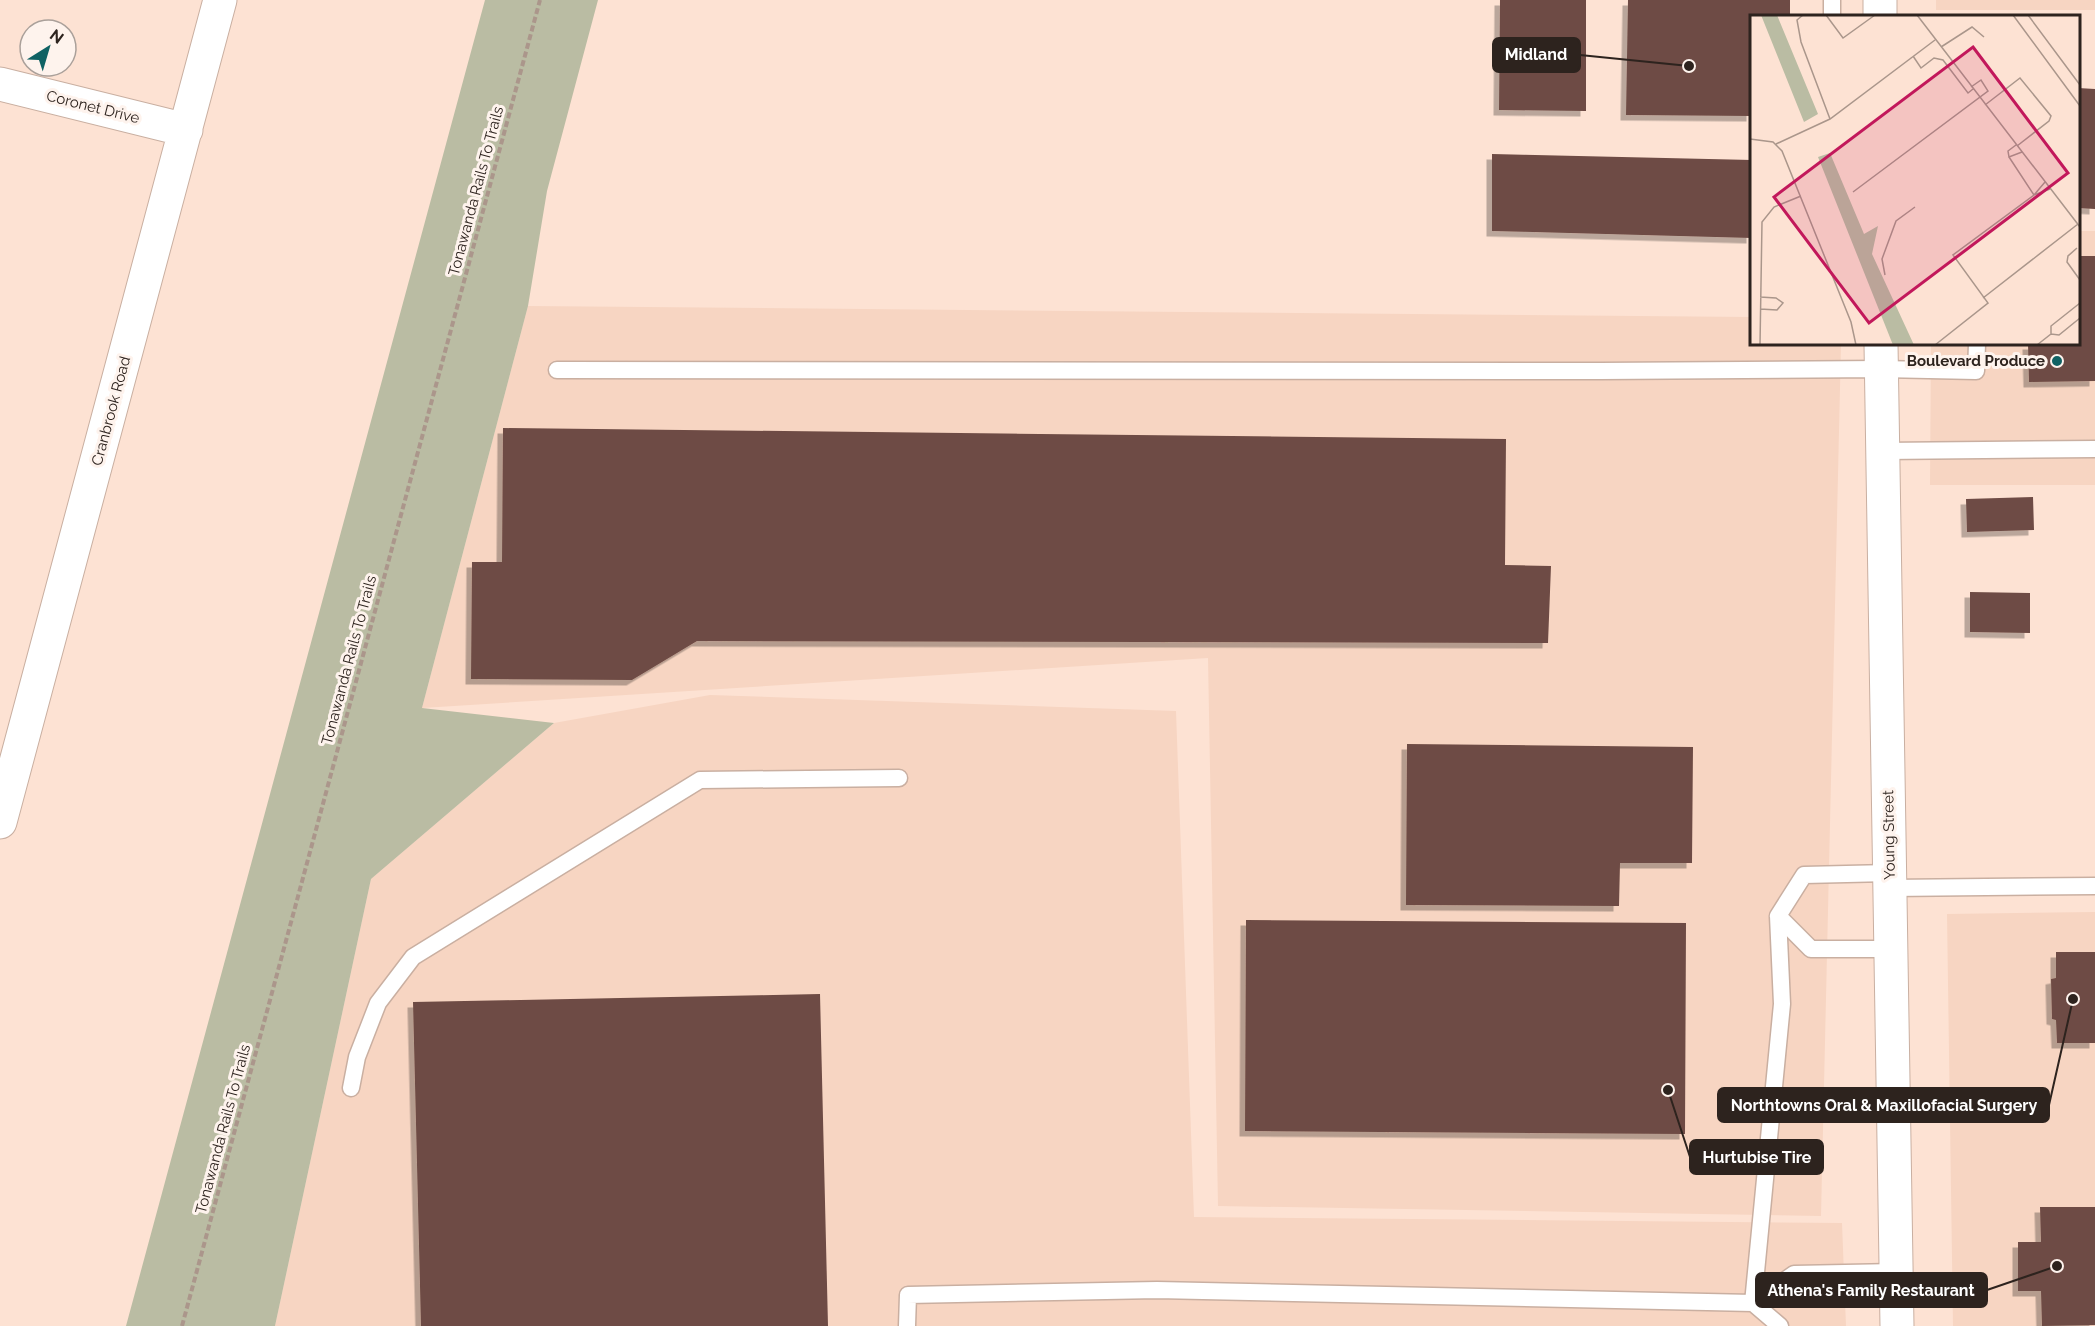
<svg xmlns="http://www.w3.org/2000/svg" width="2095" height="1326" font-family="Raleway,sans-serif">
<defs>
<filter id="shadow"><feDropShadow dx="-5.5" dy="5.5" stdDeviation="0" flood-color="#0004"/></filter>
</defs>
<rect width="100%" height="100%" fill="#fde2d3"/>
<path fill="#f7d5c2" d="M1936 0H2095V10H1936Z
M2079 231H2095V485H1930L1931 344H2078Z
M528 306 1751 317 1752 344H1841L1821 1216 1218 1206 1208 658 422 708Z
M710 695 1176 711 1194 1217 1842 1223 1846 1326H275L371 879 554 723Z
M2095 912V1326H1953L1947 914Z"/>
<path fill="#babca3" d="M485 0H598L547 191 528 306 422 708 554 723 371 879 275 1326H126Z"/>
<path fill="#6e4b44" filter="url(#shadow)" d="M1500 0H1586V111L1499 110Z
M1628 0H1790V16H1752V116L1626 115Z
M2078 88 2095 89V209L2078 208Z
M1492 154 1752 160V238L1492 231Z
M2078 256H2095V381L2029 382 2028 344H2078Z
M503 428 1506 439 1505 565 1551 566 1548 643 697 641 632 680 471 679 472 562H502Z
M2033 497 2034 530 1967 532 1966 499Z
M1970 592 2030 593V633L1970 632Z
M1407 744 1693 747 1692 863H1620L1619 906 1406 905Z
M1246 920 1686 923 1685 1134 1245 1131Z
M2056 952H2095V1043H2057L2056 1020 2052 1019 2051 979 2056 978Z
M820 994 828 1326H421L413 1002Z
M2040 1207H2095V1325L2042 1326 2041 1291H2018V1242H2041Z"/>
<g fill="none" stroke-linecap="round" stroke-linejoin="round">
<g stroke="#c9afa1" stroke-width="19">
<path id="service" d="M1832 16V0
M557 370 1601 371 1881 369 1976 371 1977 344
M1883 451 2095 449
M1889 873 1804 875 1778 916 1811 949H1891
M1890 888 2095 886
M351 1088 357 1057 378 1003 413 957 700 780 899 778
M907 1326 908 1295 1157 1290 1753 1303 1782 1004 1778 916
M1780 1326 1753 1303 1794 1274 1896 1272"/>
</g>
<g stroke="#c9afa1" stroke-width="35">
<path id="minor" d="M0 84 186 130
M0 822 220 0"/>
</g>
<g stroke="#c9afa1" stroke-width="35">
<path id="tertiary" d="M1880 0V16
M1881 344 1897 1326"/>
</g>
<path stroke="#ab968b" stroke-width="4" stroke-dasharray="6 3" stroke-linecap="butt" d="M182 1326 540 0"/>
<use href="#service" stroke="#fff" stroke-width="16"/>
<use href="#minor" stroke="#fff" stroke-width="33"/>
<use href="#tertiary" stroke="#fff" stroke-width="33"/>
</g>
<circle fill="#106264" stroke="#fef3ed" stroke-width="2" cx="2057" cy="361" r="6"/>
<g text-anchor="middle" dominant-baseline="central" stroke-width="6" stroke-linejoin="round" paint-order="stroke">
<g font-size="15" fill="#2d231e" stroke="#fef3ed">
<text transform="translate(93 107) rotate(14)">Coronet Drive</text>
<text transform="translate(476 191) rotate(-75)">Tonawanda Rails To Trails</text>
<text transform="translate(111 411) rotate(-75)">Cranbrook Road</text>
<text transform="translate(349 660) rotate(-75)">Tonawanda Rails To Trails</text>
<text transform="translate(1889 835) rotate(-91)">Young Street</text>
<text transform="translate(223 1129) rotate(-75)">Tonawanda Rails To Trails</text>
</g>
<g font-size="15" font-weight="bold" fill="#2d231e" stroke="#fef3ed" text-anchor="end">
<text x="2045" y="361">Boulevard Produce</text>
</g>
</g>
<g transform="translate(1750 15)">
<rect width="330" height="330" fill="#fde2d3"/>
<path d="M11 0H27L68 99 54 107ZM80 138 114 219 128 211 122 239 164 330H143L68 142Z" fill="#babca3"/>
<path fill="none" stroke="#aa968b" stroke-width="1.5" d="M53 0 47 5 51 27 80 104M76 0 93 23 125 0M167 0 330 212M263 0 330 91M278 0 330 70M191 32 222 12 234 22M163 41 171 53 184 43 193 45 218 78 223 74M235 90 270 63 301 101 299 106 267 131M0 124 23 127 32 136 101 307 106 330M26 129 80 104 185 25M266 130 258 136 259 142 272 137M295 167 284 180 300 174M103 177 238 76 231 65 221 72M327 233 318 241 317 247 330 265M135 260 132 244 146 206 165 192M233 283 328 209M10 294 27 295 33 288 26 283 10 282M301 319V311L330 288M10 330 12 207 24 192 51 181M185 330 238 288 203 240 284 180 259 142M287 330 301 319 309 320 330 303"/>
<path fill="#c2185b" fill-opacity="0.15" stroke="#c2185b" stroke-width="3" d="M223 32 318 158 119 308 24 182Z"/>
<rect width="330" height="330" fill="none" stroke="#2d231e" stroke-width="3"/>
</g>
<path fill="none" stroke="#2d231e" stroke-width="2" d="M1689 66L1580 55M2073 999L2049 1105M1668 1090L1690 1157M2057 1266L1987 1290"/>
<g fill="#2d231e" stroke="#fef3ed" stroke-width="2">
<circle cx="1689" cy="66" r="6"/>
<circle cx="2073" cy="999" r="6"/>
<circle cx="1668" cy="1090" r="6"/>
<circle cx="2057" cy="1266" r="6"/>
</g>
<g fill="#2d231e" stroke="#2d231e" stroke-width="2">
<rect x="1493" y="38" width="87" height="34" rx="6"/>
<rect x="1718" y="1088" width="331" height="34" rx="6"/>
<rect x="1690" y="1140" width="133" height="34" rx="6"/>
<rect x="1756" y="1273" width="231" height="34" rx="6"/>
</g>
<g font-size="16" text-anchor="middle" font-weight="bold" fill="#fff">
<text x="1536" y="60">Midland</text>
<text x="1884" y="1111">Northtowns Oral &amp; Maxillofacial Surgery</text>
<text x="1757" y="1163">Hurtubise Tire</text>
<text x="1871" y="1296">Athena's Family Restaurant</text>
</g>
<g transform="translate(48 48) rotate(37)"><circle r="28" fill="#fef3ed" stroke="#aaa09a" stroke-width="1.5"/>
<path d="M0-4.5L10 22L0 15L-10 22Z" fill="#106264"/>
<text y="-9" font-size="16" font-weight="bold" text-anchor="middle" fill="#2d231e">N</text>
</g>
</svg>
